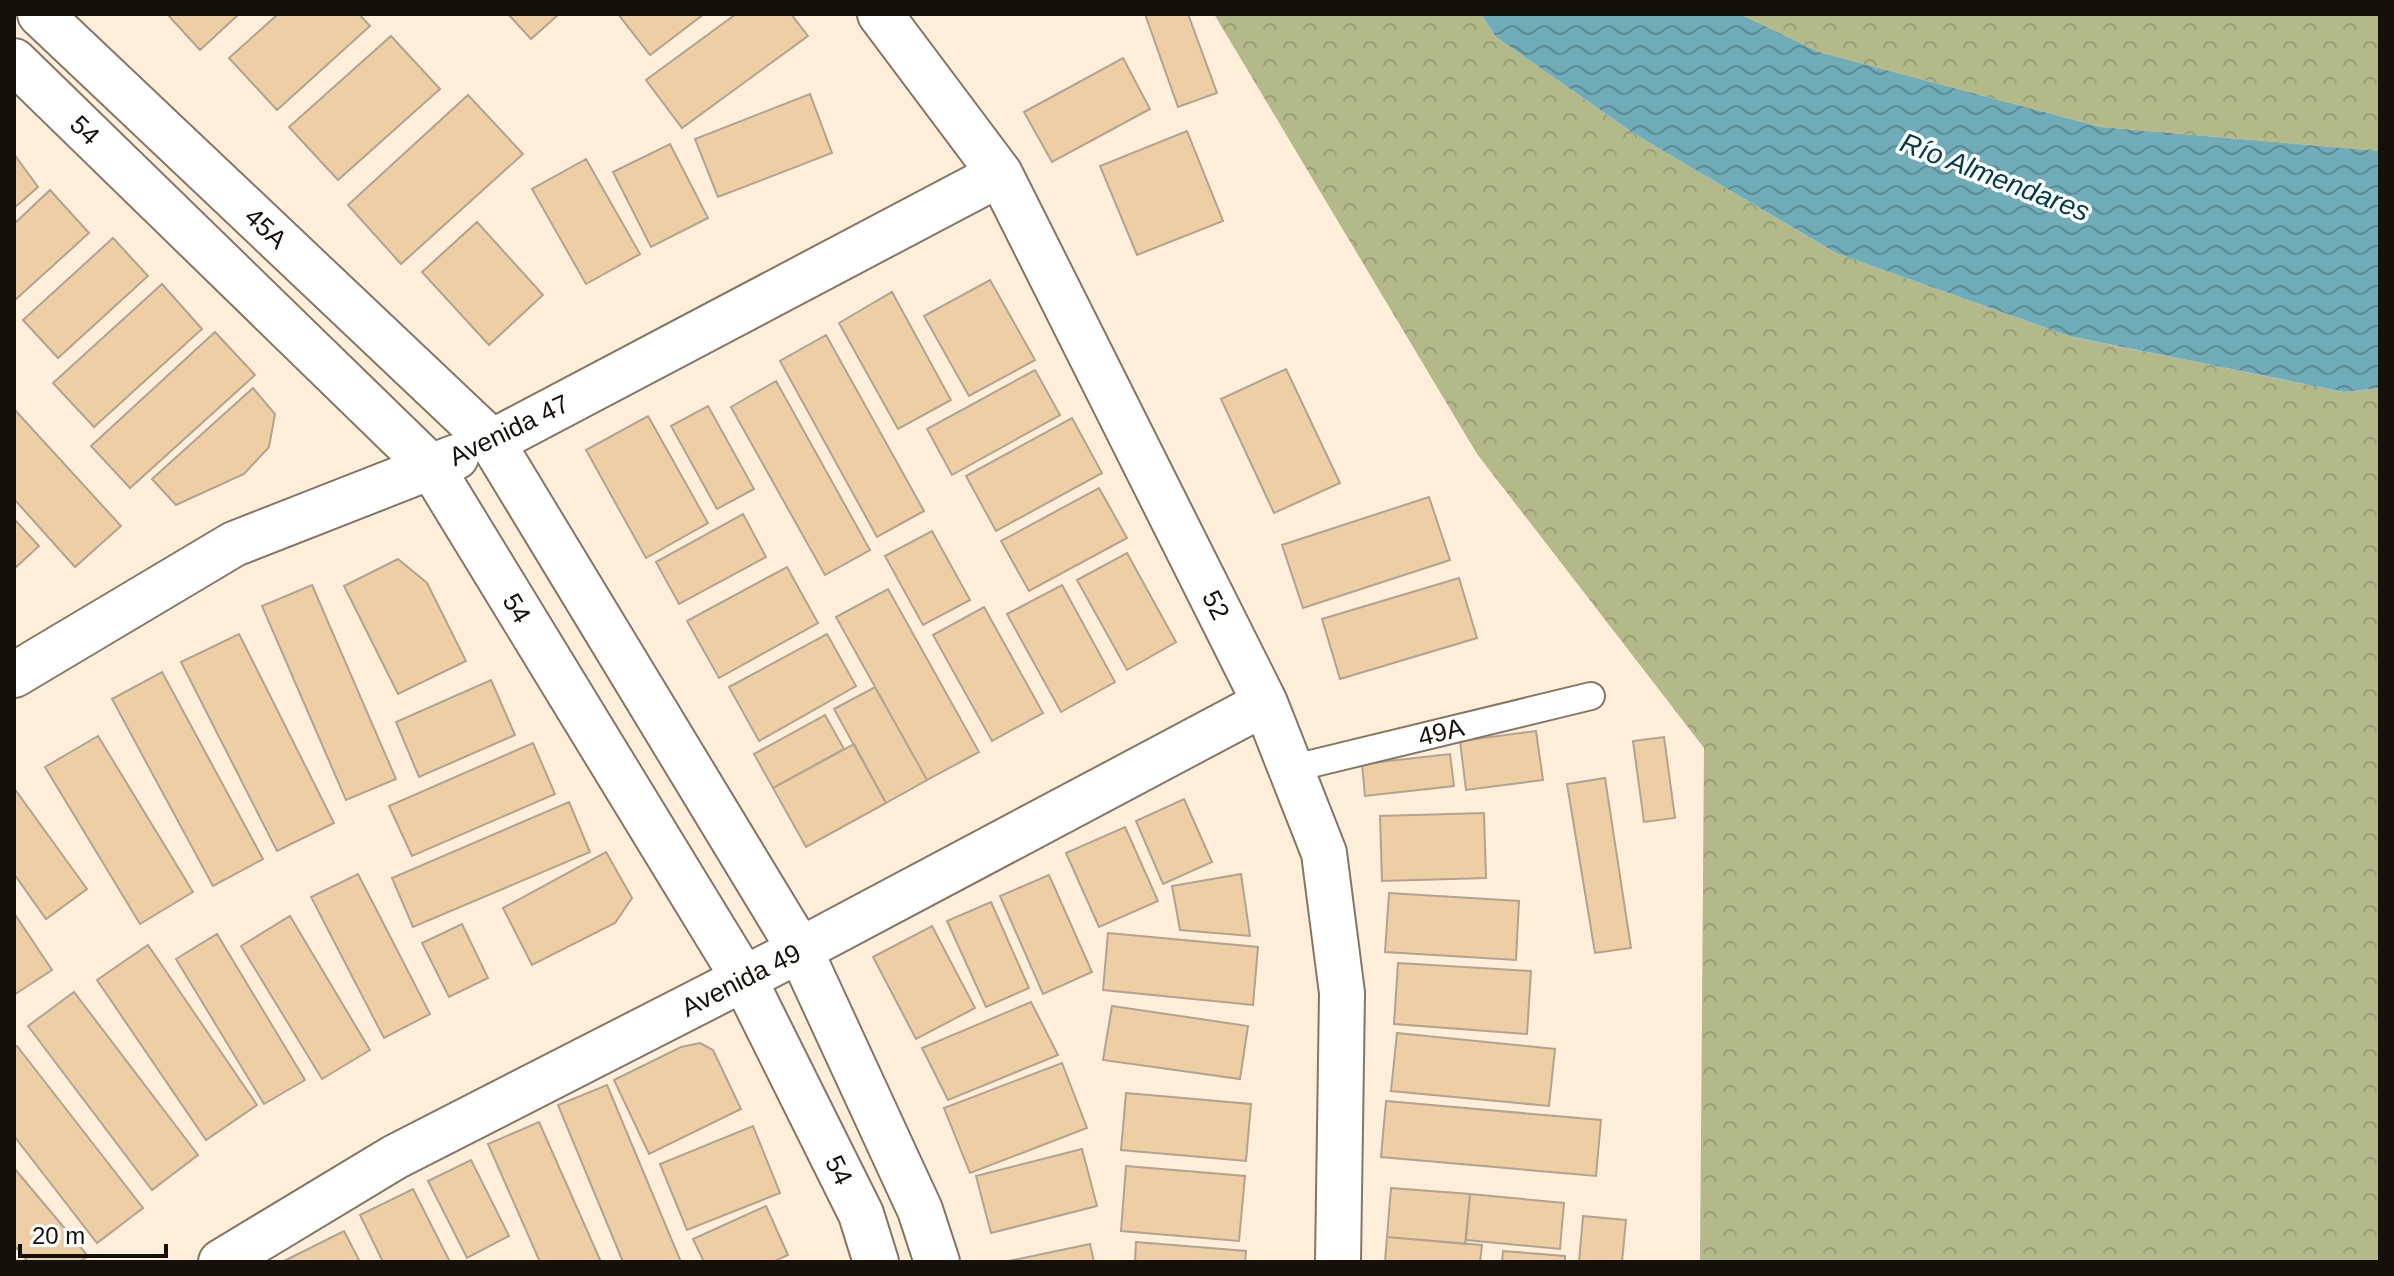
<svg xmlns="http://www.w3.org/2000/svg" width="2394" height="1276" font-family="Helvetica,sans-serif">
<defs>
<pattern id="forest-crowns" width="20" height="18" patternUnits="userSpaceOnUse" patternTransform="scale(2)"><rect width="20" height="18" fill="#b4b98a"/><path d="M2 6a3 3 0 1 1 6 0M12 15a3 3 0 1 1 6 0" fill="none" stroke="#9a9e76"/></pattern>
<pattern id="water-waves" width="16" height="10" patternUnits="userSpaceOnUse" patternTransform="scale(2)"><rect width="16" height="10" fill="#70adb9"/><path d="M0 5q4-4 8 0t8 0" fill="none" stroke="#5b8b95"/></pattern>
</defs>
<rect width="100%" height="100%" fill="#ffeeda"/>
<path fill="url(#forest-crowns)" d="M1214 14H1481L1496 37 1633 133 1836 253 2069 336 2344 392 2380 388V1262H1700L1704 748 1477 454Z
M1740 14H2380V151L2101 127 1819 52Z"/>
<path fill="url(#water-waves)" d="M1481 14H1740L1819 52 2101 127 2380 151V388L2344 392 2069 336 1836 253 1633 133 1496 37Z"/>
<path fill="#edcea5" stroke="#b2a38f" stroke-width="2" d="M167 14H239L200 50Z
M278 14H359L370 26 277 110 229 58Z
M508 14H559L531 39Z
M618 14H704L650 55Z
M736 14H791L808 36 682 128 646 80Z
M1145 14H1188L1217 93 1178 107Z
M391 36 440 89 338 180 289 127Z
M1123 58 1150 109 1052 162 1024 112Z
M810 94 832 153 718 197 695 139Z
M468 95 523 154 401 264 348 205Z
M1187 131 1223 221 1137 255 1100 166Z
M670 144 708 218 651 247 613 172Z
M14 154 38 187 14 208Z
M586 159 640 254 586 284 532 189Z
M50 190 89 233 14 301V224Z
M477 222 543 295 489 345 422 272Z
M113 238 148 276 58 358 23 320Z
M990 280 1035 360 969 396 924 316Z
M162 284 202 329 94 427 53 383Z
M892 292 951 400 898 429 839 323Z
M215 332 255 375 130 488 91 446Z
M826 335 924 511 877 537 780 361Z
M1286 369 1340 483 1274 513 1221 399Z
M1035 370 1060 415 952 475 927 429Z
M776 381 870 550 825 575 731 407Z
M253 388 275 414 269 447 244 474 176 505 152 479Z
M708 406 754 489 717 509 671 426Z
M14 409 121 526 75 567 14 499Z
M648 416 708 523 646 558 586 450Z
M1072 418 1102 473 996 531 966 476Z
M1099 488 1127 538 1029 591 1001 541Z
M1429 497 1450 560 1303 608 1282 545Z
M743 514 766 557 679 604 656 562Z
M14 519 39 546 14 569Z
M932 531 970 600 923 625 885 556Z
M1127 553 1176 642 1127 670 1077 580Z
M398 559 427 583 466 661 398 694 344 586Z
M787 567 818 623 719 678 687 621Z
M1459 578 1477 638 1340 679 1322 619Z
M312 585 396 779 346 800 262 606Z
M1062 585 1115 682 1061 712 1007 614Z
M888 589 979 752 927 780 836 617Z
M984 607 1043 713 992 741 933 635Z
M239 634 334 823 277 851 181 662Z
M827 634 856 686 759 741 729 687Z
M162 672 263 859 213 886 112 699Z
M491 680 515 735 419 777 396 722Z
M875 687 927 780 886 803 834 709Z
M825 715 844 749 773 788 754 754Z
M1536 731 1543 780 1466 790 1460 741Z
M98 736 193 892 140 924 45 767Z
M1664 737 1675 818 1644 822 1633 741Z
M533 743 555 794 412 856 389 806Z
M854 744 886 803 806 847 773 788Z
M1450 754 1454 786 1365 796 1362 764Z
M1605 778 1631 948 1595 953 1567 784Z
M14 788 87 889 46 919 14 874Z
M1184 799 1212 862 1163 884 1136 821Z
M569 802 590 852 413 927 392 878Z
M1484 813 1486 878 1382 881 1380 816Z
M1125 827 1158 901 1099 927 1066 853Z
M606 852 632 898 615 923 532 965 503 908Z
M358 874 430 1014 384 1038 311 897Z
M1241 874 1250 936 1180 930 1172 886Z
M1049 875 1092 972 1043 994 1000 896Z
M1389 893 1519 901 1516 960 1385 952Z
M991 902 1029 988 986 1007 947 921Z
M14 913 52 970 14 995Z
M290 916 370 1050 322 1079 241 946Z
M462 924 488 978 449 997 422 943Z
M932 926 975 1008 916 1039 873 957Z
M1108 933 1258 947 1253 1005 1103 990Z
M217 934 305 1080 264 1104 176 959Z
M148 945 257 1105 206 1140 97 980Z
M1398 963 1531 971 1527 1034 1394 1024Z
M74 992 198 1155 152 1190 28 1026Z
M1031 1002 1058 1055 948 1100 922 1048Z
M1112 1006 1248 1026 1240 1079 1103 1060Z
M1397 1033 1555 1049 1549 1106 1391 1091Z
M700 1043 713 1050 741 1109 649 1154 614 1080 681 1047Z
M17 1046 143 1208 97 1243 14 1136V1048Z
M1062 1063 1087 1128 970 1173 944 1108Z
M607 1085 681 1262H623L558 1105Z
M1126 1093 1251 1104 1246 1161 1121 1150Z
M1386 1101 1601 1120 1596 1176 1381 1157Z
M539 1122 601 1262H540L488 1144Z
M753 1126 780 1193 687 1230 660 1164Z
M1082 1149 1097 1206 991 1233 976 1176Z
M471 1160 509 1236 467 1258 428 1181Z
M1126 1166 1245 1176 1239 1241 1121 1231Z
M14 1168 88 1256 80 1262H28L14 1245Z
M1391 1188 1470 1194 1465 1244 1387 1237Z
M413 1189 450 1262H383L360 1215Z
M1470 1194 1564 1203 1560 1249 1466 1240Z
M766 1206 788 1255 773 1262H704L693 1239Z
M1583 1216 1626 1220 1622 1262H1579Z
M344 1231 360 1262H282Z
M1387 1237 1482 1245 1480 1262H1385Z
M1136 1242 1246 1251 1245 1262H1135Z
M1090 1244 1094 1262H1004Z
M1503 1251 1565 1256V1262H1502Z"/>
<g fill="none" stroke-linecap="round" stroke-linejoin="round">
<g stroke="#847664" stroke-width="30">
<path id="service" d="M1290 769 1591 696"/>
</g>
<g stroke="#847664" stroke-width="48">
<path id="minor" d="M880 14 1000 174 1265 703 1324 853 1342 993 1338 1262
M492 442 1000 174
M221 1262 395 1157 800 950 1265 703"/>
</g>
<g stroke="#847664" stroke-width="48">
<path id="tertiary" d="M40 14 492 442 800 950 920 1210 937 1262
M14 61 432 468 744 979 861 1214 876 1262
M14 675 234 544 456 457"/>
</g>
<use href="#service" stroke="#fff" stroke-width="26"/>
<use href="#minor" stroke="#fff" stroke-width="44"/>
<use href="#tertiary" stroke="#fff" stroke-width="44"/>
</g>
<g text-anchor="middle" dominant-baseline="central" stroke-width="7" stroke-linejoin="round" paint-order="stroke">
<g font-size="26" fill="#151009" stroke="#fff">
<text transform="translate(85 130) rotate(44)">54</text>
<text transform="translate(266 228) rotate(43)">45A</text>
<text transform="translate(509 430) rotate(-26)">Avenida 47</text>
<text transform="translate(1216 605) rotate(63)">52</text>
<text transform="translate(517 608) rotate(59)">54</text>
<text transform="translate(1441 732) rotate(-14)">49A</text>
<text transform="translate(741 980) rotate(-27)">Avenida 49</text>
<text transform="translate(839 1170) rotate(64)">54</text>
</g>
<g font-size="28" font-style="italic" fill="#003c45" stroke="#fff">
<text transform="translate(1995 177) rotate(21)">Río Almendares</text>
</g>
</g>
<rect width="2394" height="1276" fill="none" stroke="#151009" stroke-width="32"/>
<path d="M20 1244v12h146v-12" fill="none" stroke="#151009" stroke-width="4"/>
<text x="32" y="1244" font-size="24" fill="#151009" stroke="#ffffff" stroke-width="6" paint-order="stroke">20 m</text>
</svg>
